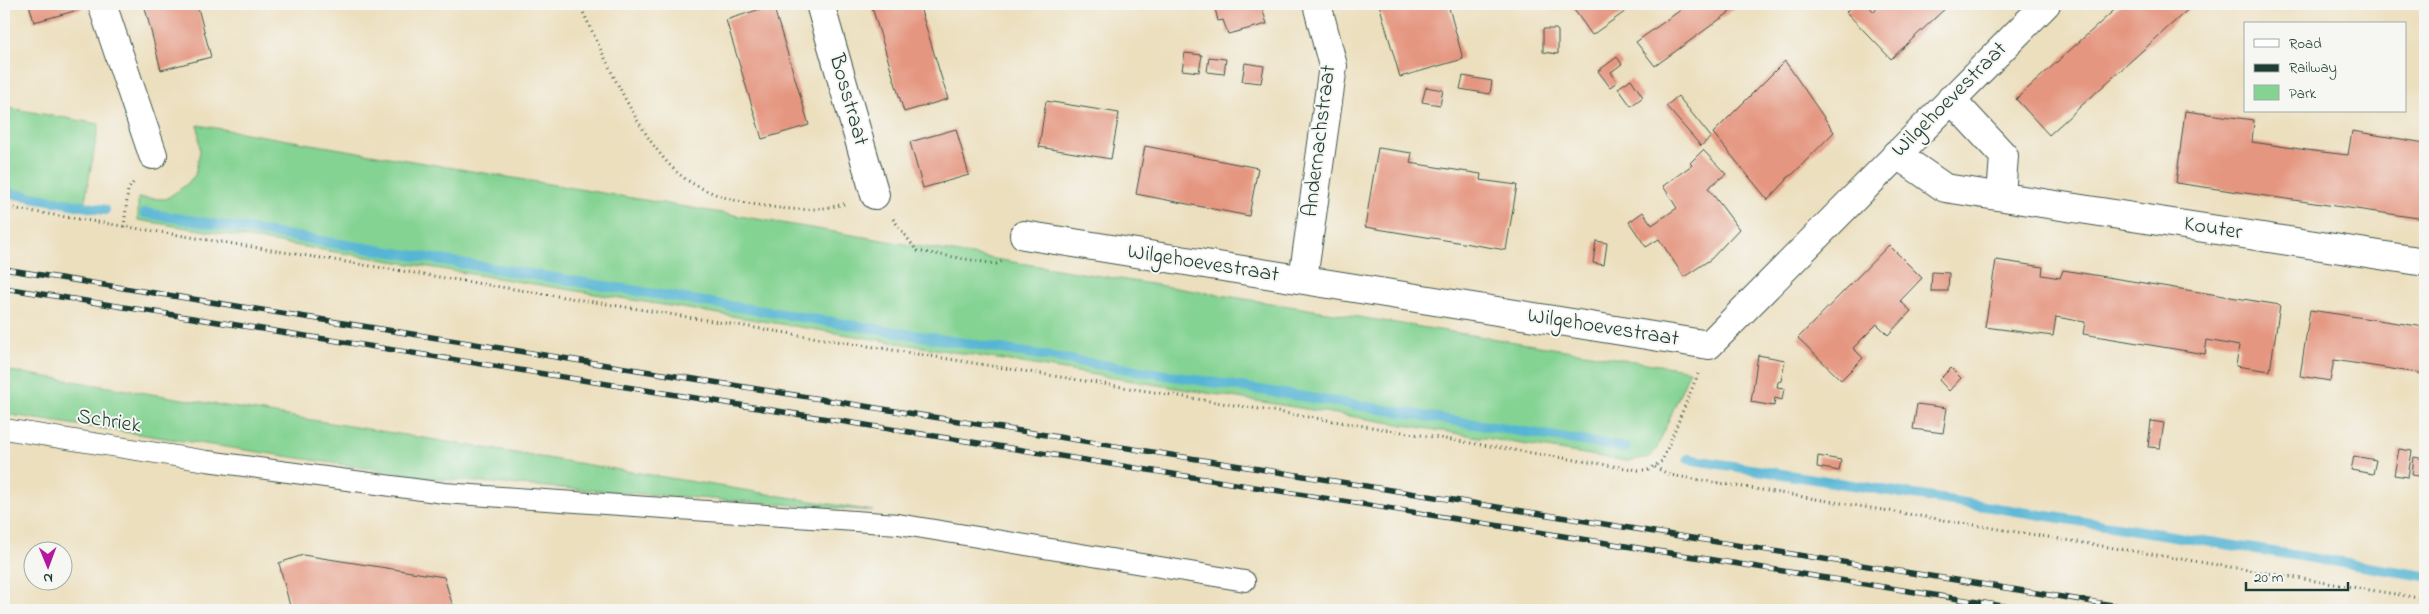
<svg xmlns="http://www.w3.org/2000/svg" width="2429" height="614" font-family="'Indie Flower',sans-serif">
<rect width="100%" height="100%" fill="#f6f6f2"/>
<filter id="ink" filterUnits="userSpaceOnUse"><feTurbulence type="fractalNoise" baseFrequency=".02" numOctaves="2"/><feDisplacementMap in="SourceGraphic" scale="10" xChannelSelector="R" yChannelSelector="G"/><feConvolveMatrix kernelMatrix="1 2 1 2 8 2 1 2 1" color-interpolation-filters="sRGB"/></filter>
<filter id="wash" filterUnits="userSpaceOnUse"><feTurbulence type="fractalNoise" baseFrequency=".0096" numOctaves="4" result="noise"/><feDisplacementMap in="SourceGraphic" scale="20" xChannelSelector="R" yChannelSelector="G"/><feGaussianBlur stdDeviation="1.12" result="paint"/><feColorMatrix in="noise" values="0 0 0 0 0 0 0 0 0 0 0 0 0 0 0 0 0 1.4 0 .05"/><feComposite in="paint" operator="in"/></filter>
<g filter="url(#wash)">
<rect width="100%" height="100%" fill="#ecdfbe"/>
<path fill="#84d393" stroke="#528864" d="M4 107 99 124 84 206 4 193Z
M198 125 1013 262 1690 370 1656 450 1650 457 1627 461 138 220V198L166 199 186 185 195 175 200 151Z
M4 370 873 511 439 479 4 414Z"/>
<g fill="none" stroke-linecap="round" stroke-linejoin="round">
<path stroke="#56b5d4" stroke-width="10" d="M4 192 105 210
M145 213 1626 448
M1688 459 2425 576"/>
</g>
<g id="blocks">
<path fill="#e59680" d="M29 4H80L82 9 34 22Z
M144 4H197L211 57 161 70Z
M871 4H919L948 99 904 112Z
M1214 4H1261L1267 24 1228 34 1223 20 1218 21Z
M1379 4H1448L1463 59 1400 77Z
M1570 4H1636L1592 35Z
M1689 4H1741L1655 66 1636 42Z
M1854 4H1867L1874 12 1877 9 1872 4H1950L1891 59 1846 12Z
M2121 4H2194L2049 135 2016 99Z
M773 5 809 125 762 139 726 20Z
M1543 29H1556L1558 31V54L1543 52Z
M1185 53 1202 55 1199 72 1182 70Z
M1209 57 1226 59 1224 74 1207 72Z
M1617 57 1622 64 1611 72 1617 82 1610 87 1598 71Z
M1785 61 1834 132 1793 174 1786 178 1787 180 1768 200 1713 133Z
M1245 63 1264 66 1261 83 1242 81Z
M1463 76 1492 81 1490 94 1460 89Z
M1631 79 1643 97 1631 106 1618 88Z
M1426 87 1443 90 1440 105 1422 102Z
M1678 96 1711 137 1701 146 1666 106Z
M1046 101 1119 113 1111 159 1039 147Z
M2185 111 2254 120 2252 142 2314 151 2348 155 2352 131 2425 143V219L2176 183Z
M956 129 969 175 923 188 910 142Z
M1145 146 1258 168 1249 216 1136 194Z
M1378 148 1412 153 1410 163 1481 174 1480 180 1517 185 1506 250 1365 227Z
M1703 150 1726 174 1708 188 1739 229 1711 259 1684 277 1659 239 1646 247 1629 222 1643 212 1652 225 1677 208 1663 186 1692 165 1690 163Z
M1596 241 1607 243 1604 265 1593 263Z
M1889 245 1922 278 1900 301 1911 311 1888 335 1877 324 1853 348 1863 358 1841 380 1798 338Z
M1996 260 2043 267 2042 275 2060 278 2063 270 2280 305 2270 371 2236 366 2239 346 2207 340 2205 354 2083 334 2085 322 2056 317 2053 336 1985 327Z
M1932 272 1949 273 1948 291H1931Z
M2310 310 2425 327V390L2422 389 2424 374 2334 360 2330 381 2300 376Z
M1758 355 1785 360 1781 381 1778 382 1777 387 1784 388 1782 400 1775 398 1774 406 1751 402Z
M1951 368 1961 378 1949 391 1939 380Z
M1917 404 1947 408 1943 433 1913 429Z
M2151 421 2164 423 2160 448 2148 447Z
M2399 449 2412 451 2408 477 2394 475Z
M1818 456 1841 460 1839 471 1817 467Z
M2354 456 2376 460 2373 474 2351 470Z
M2414 457 2425 459V477L2412 475Z
M303 555 444 577 454 610H291L279 563Z
M508 606 509 610H493V609Z"/>
</g>
</g>
<g filter="url(#ink)">
<use href="#blocks" fill-opacity="0" stroke="#3e5549" stroke-width="1"/>
<g fill="none" stroke-linecap="round" stroke-linejoin="round">
<g stroke="#3e5549" stroke-width="22">
<path id="lane" d="M4 429 207 461 444 493 898 524 1245 581"/>
</g>
<g stroke="#3e5549" stroke-width="30">
<path id="street" d="M102 4 153 155
M820 4 875 195
M1951 99 2004 156 2001 196
M1896 154 1945 188 2425 262
M1024 235 1709 345 2046 4
M1303 279 1333 66 1317 4"/>
</g>
<path stroke="#3e5549" stroke-width="3" stroke-dasharray="1 4" stroke-linecap="butt" d="M579 4C603 52 643 151 687 180 709 194 733 201 758 205 788 210 815 212 844 204
M4 207 1638 470H1648L1662 461 1698 374
M893 219 917 251 996 264 1005 260
M124 227 128 190 135 180
M1655 467 1670 475 2425 599"/>
<use href="#lane" stroke="#fff" stroke-width="20"/>
<use href="#street" stroke="#fff" stroke-width="28"/>
<g stroke="#1f3d34" stroke-width="5.5">
<path id="rail" d="M4 269 2144 610
M4 288 2028 610"/>
</g>
<use href="#rail" stroke="#f6f6f2" stroke-width="4" stroke-dasharray="11" stroke-linecap="butt"/>
</g>
</g>
<g text-anchor="middle" dominant-baseline="central" stroke-width="4" stroke-linejoin="round" paint-order="stroke">
<g font-size="22" fill="#1f3d34" stroke="#f6f6f2">
<text transform="translate(848 100) rotate(74)">Bosstraat</text>
<text transform="translate(1950 100) rotate(-45)">Wilgehoevestraat</text>
<text transform="translate(1320 141) rotate(-83)">Andernachstraat</text>
<text transform="translate(2213 229) rotate(9)">Kouter</text>
<text transform="translate(1203 264) rotate(9)">Wilgehoevestraat</text>
<text transform="translate(1603 328) rotate(9)">Wilgehoevestraat</text>
<text transform="translate(109 422) rotate(9)">Schriek</text>
</g>
</g>
<rect width="2429" height="614" fill="none" stroke="#f6f6f2" stroke-width="20"/>
<rect x="2244" y="22" width="162" height="90" fill="#f6f6f2" stroke="#a0aca6"/>
<rect x="2254" y="39" width="25" height="8" fill="#ffffff" stroke="#a0aca6"/>
<text x="2289" y="48" font-size="15" fill="#1f3d34">Road</text>
<rect x="2254" y="64" width="25" height="8" fill="#1f3d34" stroke="#a0aca6"/>
<text x="2289" y="72" font-size="15" fill="#1f3d34">Railway</text>
<rect x="2254" y="85" width="25" height="15" fill="#84d393" stroke="#a0aca6"/>
<text x="2289" y="98" font-size="15" fill="#1f3d34">Park</text>
<g transform="translate(48 566) rotate(179)"><circle r="24" fill="#f6f6f2" stroke="#a0aca6"/>
<path d="M0-4L9 19L0 12L-9 19Z" fill="#b5179e"/>
<text y="-8" font-size="14" font-weight="bold" text-anchor="middle" fill="#1f3d34">N</text>
</g>
<path d="M2246 582v8h102v-8" fill="none" stroke="#1f3d34" stroke-width="2.5"/>
<text x="2254" y="582" font-size="15" fill="#1f3d34" stroke="#f6f6f2" stroke-width="4" paint-order="stroke">20 m</text>
</svg>
